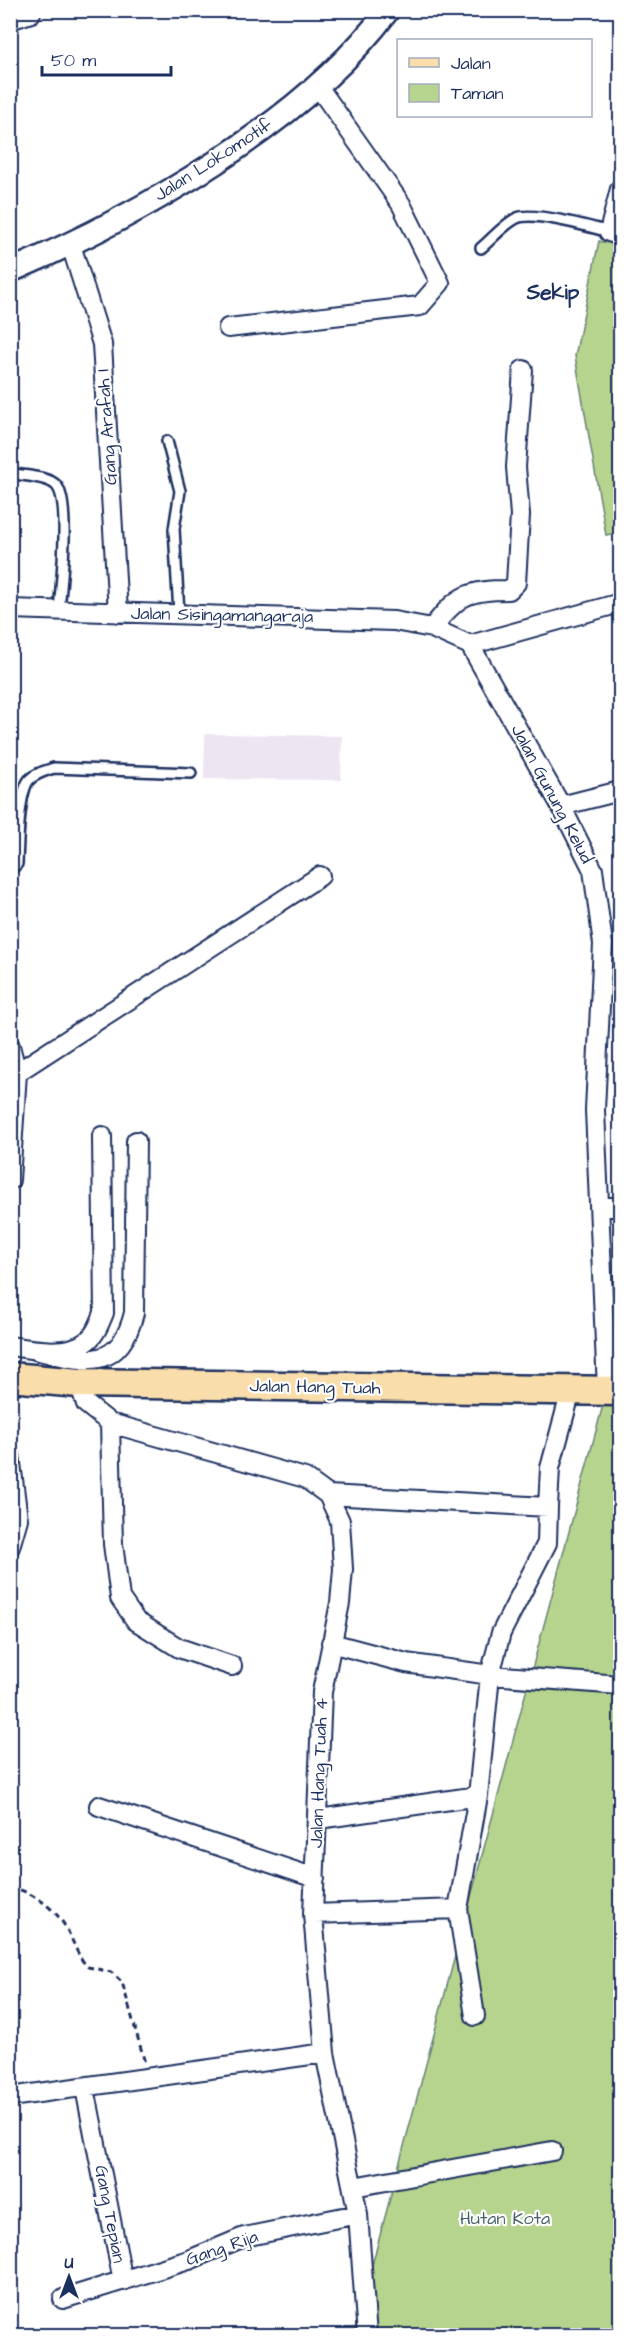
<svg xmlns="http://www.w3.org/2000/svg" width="631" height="2346" font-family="'Architects Daughter',sans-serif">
<rect width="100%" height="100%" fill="#fff"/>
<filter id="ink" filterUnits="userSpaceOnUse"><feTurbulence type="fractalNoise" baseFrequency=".0167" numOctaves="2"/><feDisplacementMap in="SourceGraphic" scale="12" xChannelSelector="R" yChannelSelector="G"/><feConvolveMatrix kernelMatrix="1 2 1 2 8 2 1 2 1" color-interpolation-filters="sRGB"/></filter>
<g filter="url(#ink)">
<path fill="#eee5f2" d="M205 734 342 736 341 780 204 779Z"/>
<path fill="#b6d48d" stroke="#688276" stroke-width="1.5" d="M599 241 620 246V532L606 535 575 356Z
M607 1390 620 1391V2335L353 2336Z"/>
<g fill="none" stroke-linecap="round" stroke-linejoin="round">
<g stroke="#1b2f5e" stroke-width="14">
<path id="service" d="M481 248C492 239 504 224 517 218 533 211 591 227 609 232
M167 441 180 491 174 529 179 613
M10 473C22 476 47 476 56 485 71 500 61 587 59 610
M10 870 17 864C18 845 18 794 29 780 36 773 45 771 54 768L191 773"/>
</g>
<g stroke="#1b2f5e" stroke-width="22">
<path id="minor" d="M10 20 31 13
M620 189 609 232 620 235
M71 245 102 344 118 613
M228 328 420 306 440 283 401 204 317 85
M10 609 394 621 432 628 470 645 561 806 593 870 603 944 595 1110 607 1390
M432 628C458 595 467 590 509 590L516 583 520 515 516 467 523 370
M470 645 620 603
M561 806 620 791
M10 1046 17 1073 10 1180
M10 1077 320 876
M599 1207H620
M10 1346C35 1350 75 1358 93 1335 98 1329 101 1320 104 1313L102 1136
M35 1350C83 1361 119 1374 134 1313L136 1141
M79 1383 86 1404 110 1423 305 1478 328 1495 340 1521 343 1569 340 1603 322 1692 313 1914 325 2053 358 2214 367 2336
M110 1423 113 1544 120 1598 136 1621 179 1648 232 1666
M10 1455 18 1519 10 1547
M328 1495 548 1507 550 1468 571 1391
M331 1643 406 1663 490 1675 620 1685
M99 1806 315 1878
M319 1819 478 1796
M313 1914 458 1909
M475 2016 458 1909 478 1796 490 1675 501 1633 547 1543 548 1507
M85 2088 123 2281
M10 2097 325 2053
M353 2187 552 2151
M63 2299 189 2260 244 2237 358 2214"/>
</g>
<g stroke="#1b2f5e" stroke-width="27">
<path id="tertiary" d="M10 271C139 216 304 123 388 10"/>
</g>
<g stroke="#1b2f5e" stroke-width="33">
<path id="primary" d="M10 1377 79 1383 620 1391"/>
</g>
<path stroke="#1b2f5e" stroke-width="3" stroke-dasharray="6 4.5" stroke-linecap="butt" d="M10 1887C33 1892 57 1909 67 1930 74 1942 78 1958 88 1967L111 1972 122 1982 145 2063"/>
<use href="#service" stroke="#fff" stroke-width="9"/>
<use href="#minor" stroke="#fff" stroke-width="18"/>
<use href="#tertiary" stroke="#fff" stroke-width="22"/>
<use href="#primary" stroke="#f9deab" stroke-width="28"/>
</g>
</g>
<g text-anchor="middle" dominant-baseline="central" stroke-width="4.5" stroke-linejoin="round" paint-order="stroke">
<g font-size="18" fill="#1b2f5e" stroke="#fff">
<text transform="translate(213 160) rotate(-33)">Jalan Lokomotif</text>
<text transform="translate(107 427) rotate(-94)">Gang Arafah I</text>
<text transform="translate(222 615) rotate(1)">Jalan Sisingamangaraja</text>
<text transform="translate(552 794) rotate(62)">Jalan Gunung Kelud</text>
<text transform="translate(315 1387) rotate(1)">Jalan Hang Tuah</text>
<text transform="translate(319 1773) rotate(-88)">Jalan Hang Tuah 4</text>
<text transform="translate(110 2214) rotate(79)">Gang Tepian</text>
<text transform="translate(222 2248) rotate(-19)">Gang Rija</text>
</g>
<g font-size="18" fill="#4a616c" stroke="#fff">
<text x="505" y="2218">Hutan Kota</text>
</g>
<g font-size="21" font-weight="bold" fill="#1b2f5e" stroke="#fff">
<text x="553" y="292">Sekip</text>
</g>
</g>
<rect width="631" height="2346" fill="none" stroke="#fff" stroke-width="36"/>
<rect x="18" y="18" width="595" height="2310" fill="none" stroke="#1b2f5e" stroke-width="2" filter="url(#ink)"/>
<rect x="397" y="39" width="195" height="78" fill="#ffffff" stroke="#a4acbf" stroke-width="1.5"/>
<rect x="409" y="58" width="30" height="9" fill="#f9deab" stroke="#a4acbf" stroke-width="1.5"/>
<text x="451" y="69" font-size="18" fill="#1b2f5e">Jalan</text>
<rect x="409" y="84" width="30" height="18" fill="#b6d48d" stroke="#a4acbf" stroke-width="1.5"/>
<text x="451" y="99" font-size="18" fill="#1b2f5e">Taman</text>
<g transform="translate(69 2277)" stroke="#ffffff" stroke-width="4.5" paint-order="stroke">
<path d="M0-4.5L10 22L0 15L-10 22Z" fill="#1b2f5e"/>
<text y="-9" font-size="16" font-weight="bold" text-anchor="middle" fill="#1b2f5e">U</text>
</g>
<path d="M42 66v9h129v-9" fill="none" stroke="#1b2f5e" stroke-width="3"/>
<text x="51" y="66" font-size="18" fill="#1b2f5e" stroke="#ffffff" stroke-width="4.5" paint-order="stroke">50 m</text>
</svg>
